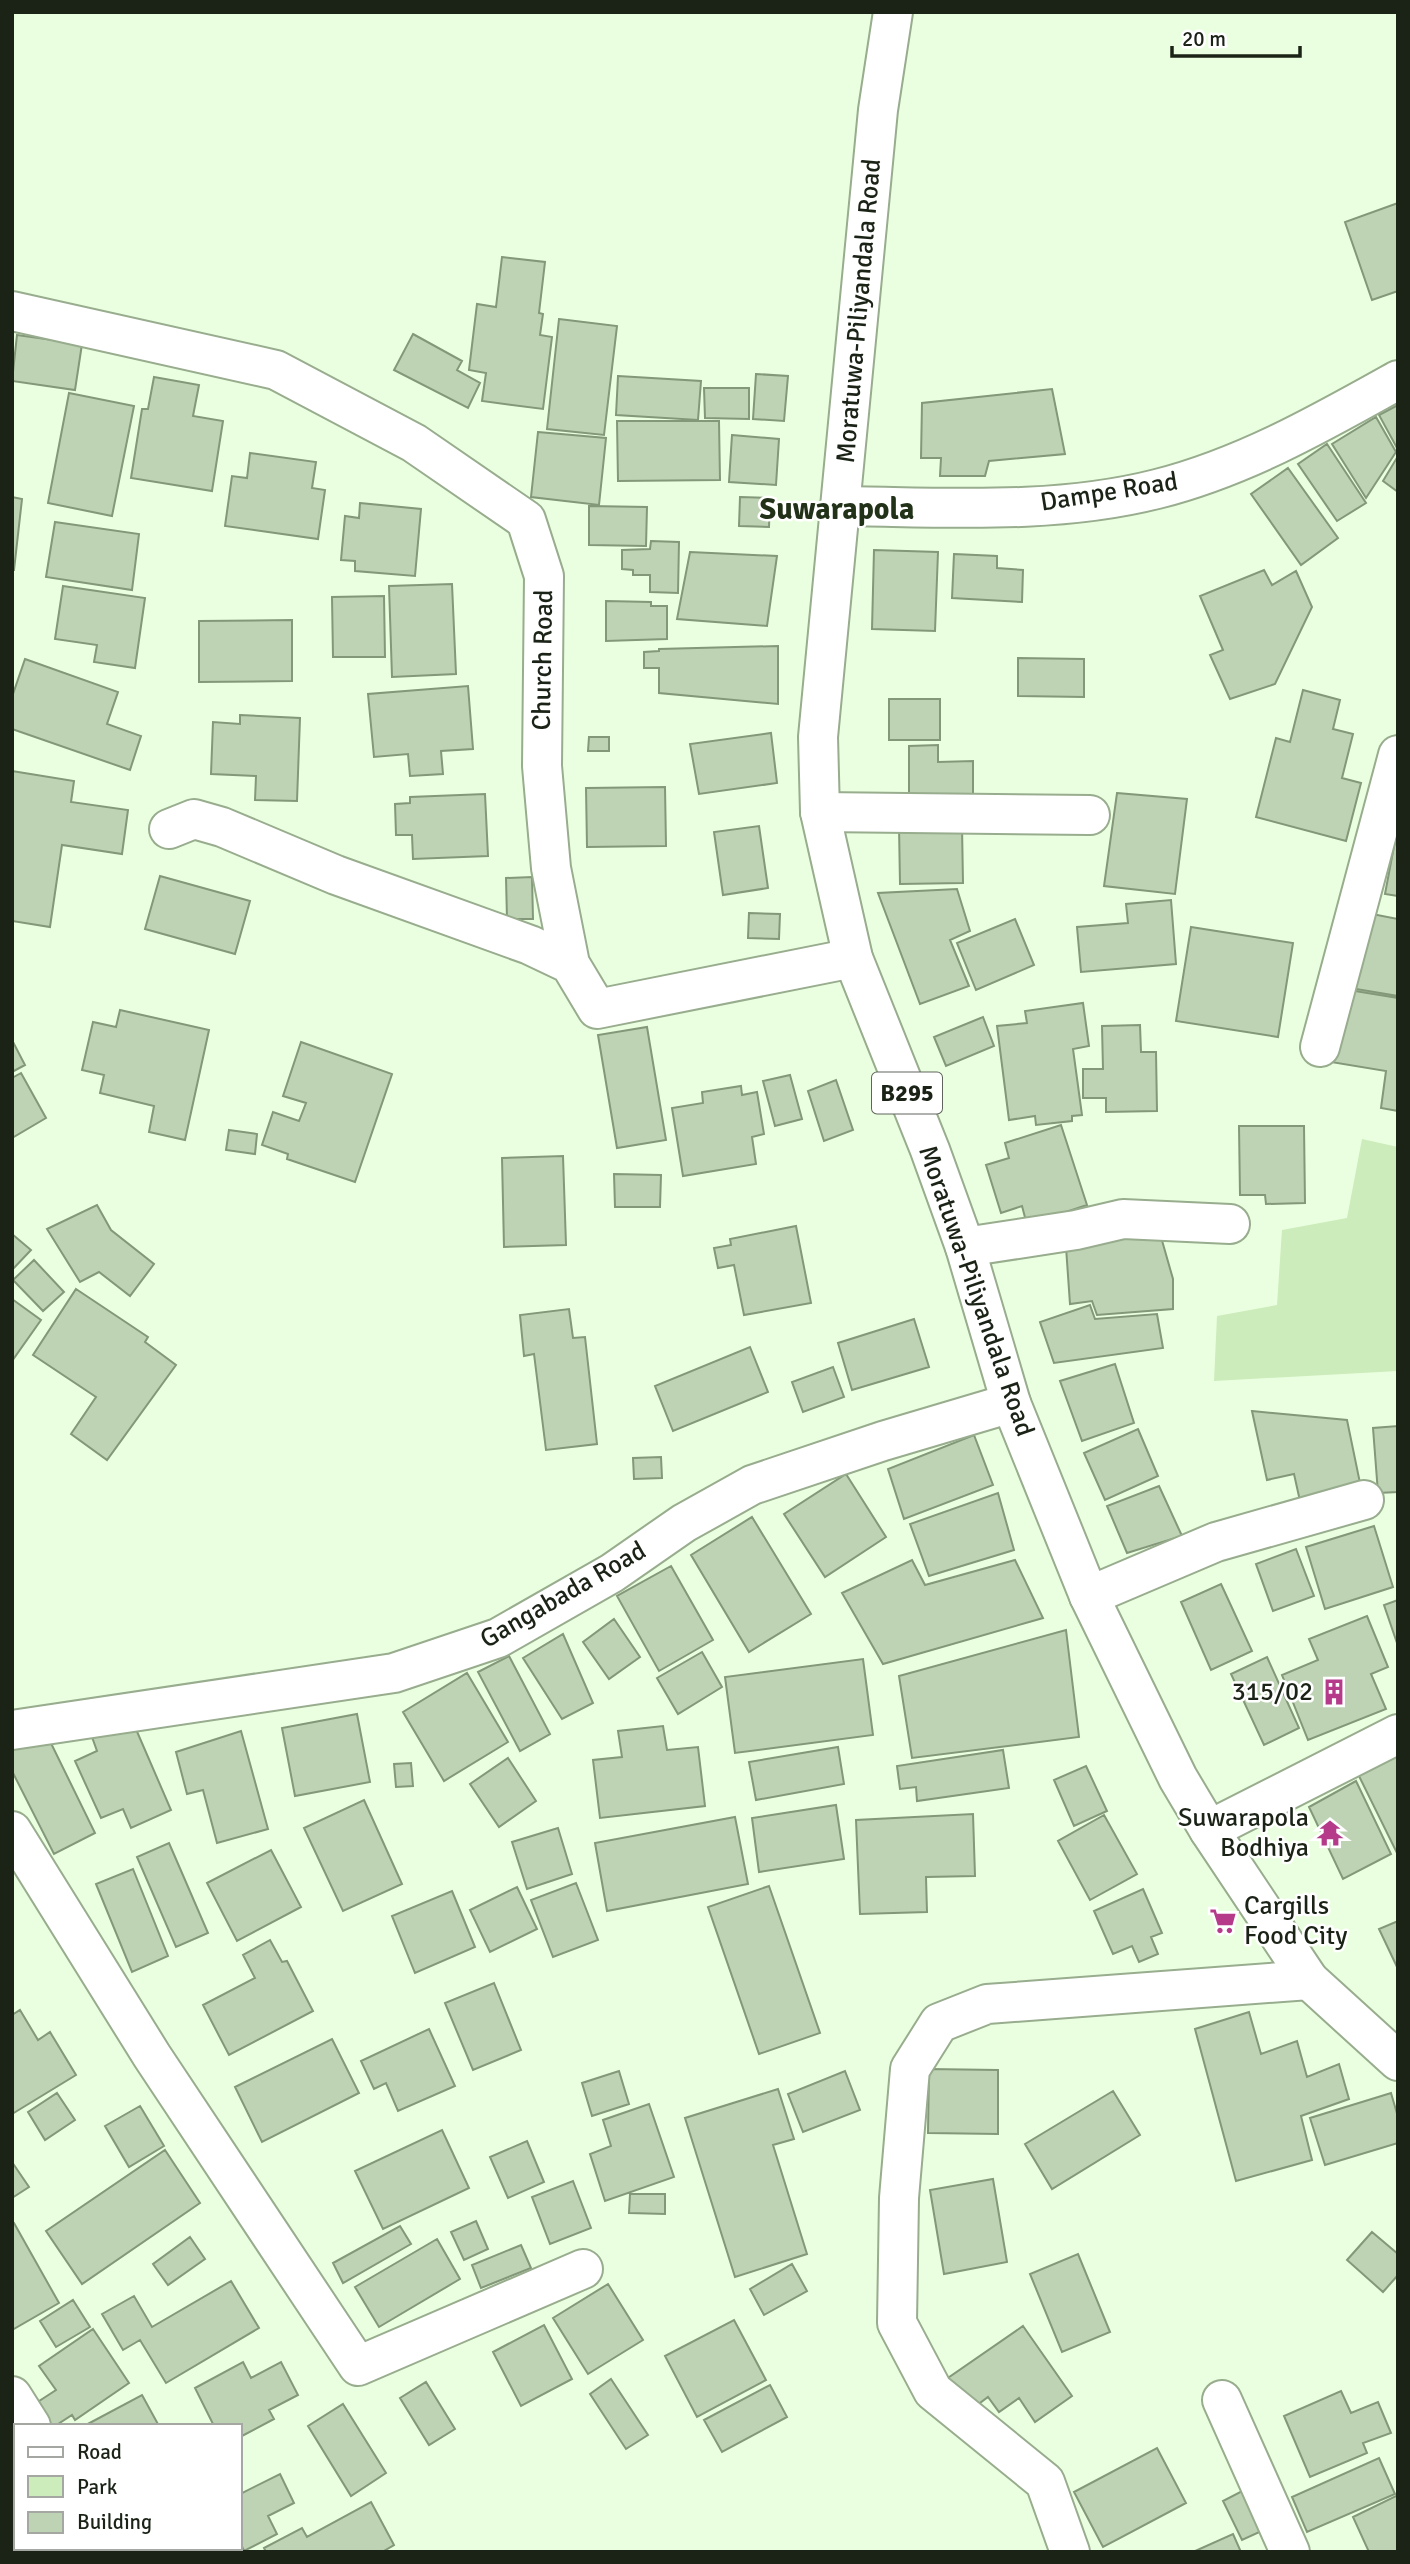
<svg xmlns="http://www.w3.org/2000/svg" width="1410" height="2564" font-family="Signika,sans-serif">
<rect width="100%" height="100%" fill="#eaffdf"/>
<path fill="#ccecbb" d="M1362 1139 1398 1147V1371L1214 1381 1217 1316 1277 1305 1282 1230 1347 1218Z"/>
<path fill="#bed3b4" stroke="#839779" stroke-width="2" d="M1398 203V291L1372 300 1345 222Z
M502 257 545 262 539 313 543 314 540 335 552 337 543 409 482 401 486 373 469 370 477 304 496 307Z
M559 319 617 326 604 435 547 429Z
M413 334 462 361 457 370 480 383 468 408 394 370Z
M17 335 82 344 75 390 12 381Z
M756 374 788 376 784 421 753 419Z
M618 376 701 381 698 420 616 415Z
M154 377 199 385 193 416 223 421 212 491 131 478 142 409H148Z
M704 388H749V419L705 418Z
M1052 389 1065 454 989 461 985 476H940L941 458H921L922 403Z
M69 393 134 406 112 516 48 503Z
M1398 405V448H1397L1379 415Z
M1376 417 1396 452 1366 498 1332 444Z
M617 421H719L720 480 618 481Z
M538 432 606 438 599 505 531 497Z
M732 435 779 439 776 485 729 482Z
M1327 444 1366 503 1337 521 1298 464Z
M250 453 316 462 312 488 325 490 318 539 225 526 232 476 247 478Z
M1398 456V492L1383 481Z
M1288 468 1338 538 1301 565 1251 494Z
M12 497 22 499 14 570H12Z
M740 497 770 498 769 527 739 526Z
M360 503 421 509 415 576 355 571V561L341 560 345 516 359 518Z
M589 506 647 507 646 546 589 545Z
M55 522 139 534 132 590 46 577Z
M651 541 679 542 678 593 650 592V575H633V570L622 569V550L650 549Z
M874 550 938 552 935 631 872 629Z
M690 552 777 556 767 626 677 619Z
M954 554 997 556V568L1023 570 1022 602 952 598Z
M1264 570 1272 585 1296 571 1312 607 1275 684 1230 699 1210 655 1223 650 1200 596Z
M452 584 456 674 392 677 389 586Z
M63 586 145 598 135 668 94 662 97 645 55 639Z
M384 596 385 657H333L332 597Z
M606 601 651 602V606H667V639L606 641Z
M292 620V681L199 682V621Z
M778 646V704L659 693V668H644V652L659 651V649Z
M1018 658 1084 659V697L1018 696Z
M25 659 118 692 107 724 141 736 130 770 12 729V697Z
M468 686 473 749 441 751 443 774 410 776 408 754 374 757 368 694Z
M1303 690 1340 700 1333 729 1353 734 1342 778 1361 783 1346 841 1256 817 1276 738 1290 742Z
M889 699H940V740H889Z
M240 715 300 718 297 801 255 800 256 776 211 774 213 722 240 724Z
M771 733 777 783 699 794 690 744Z
M589 737H609V751H588Z
M938 745V762L973 761V796H909V746Z
M12 771 74 781 71 802 128 810 122 854 62 845 50 927 12 921Z
M665 787 666 846 587 847 586 788Z
M1117 793 1187 799 1175 894 1104 886Z
M485 794 488 856 413 859 412 835H396L395 804 410 803V797Z
M1398 825V896L1385 894Z
M759 826 768 888 723 895 714 832Z
M899 826H962L963 883 900 884Z
M160 876 250 901 235 954 145 929Z
M532 877 533 919H507L506 878Z
M957 889 970 931 950 940 969 986 920 1004 878 893Z
M1171 900 1176 964 1081 972 1077 927 1128 923 1126 904Z
M749 913 780 914 779 939 748 938Z
M1367 913 1398 919V996L1350 988Z
M1015 919 1034 965 976 990 957 943Z
M1191 927 1293 943 1278 1037 1176 1021Z
M1343 989 1398 998V1111L1381 1108 1386 1071 1331 1062Z
M1083 1003 1089 1046 1073 1049 1082 1115 1072 1116V1121L1036 1125 1035 1116 1009 1120 997 1026 1027 1023 1025 1011Z
M120 1010 209 1030 185 1140 149 1132 154 1106 100 1093 104 1075 82 1070 93 1022 116 1027Z
M983 1017 994 1046 946 1066 934 1037Z
M1140 1025 1141 1052H1156L1157 1111 1106 1112V1098H1083V1069H1103L1102 1026Z
M647 1027 666 1140 617 1148 598 1035Z
M12 1040 25 1065 12 1072Z
M301 1042 392 1074 355 1182 287 1159 288 1154 262 1145 273 1112 299 1121 306 1103 283 1096Z
M21 1073 46 1118 12 1138V1078Z
M790 1075 802 1119 775 1126 763 1081Z
M836 1080 853 1130 824 1141 808 1091Z
M741 1086 742 1095 757 1092 764 1134 752 1137 756 1164 683 1176 672 1108 703 1103 702 1092Z
M1061 1125 1087 1205 1027 1225 1022 1206 1001 1213 986 1165 1009 1158 1005 1143Z
M1239 1126H1304L1305 1203 1266 1204 1265 1195H1240Z
M229 1130 257 1134 255 1154 226 1150Z
M563 1156 566 1245 504 1247 502 1158Z
M614 1174 661 1175 660 1207H615Z
M97 1205 111 1230 154 1264 130 1296 99 1272 80 1282 47 1229Z
M796 1226 811 1303 744 1315 734 1265 718 1268 714 1248 731 1245 730 1239Z
M12 1234 31 1250 12 1270Z
M1118 1237H1161L1173 1279V1309L1097 1315 1092 1301 1070 1304 1066 1247Z
M34 1260 64 1292 43 1311 13 1280Z
M76 1289 148 1337 145 1342 176 1365 107 1460 71 1434 96 1397 33 1355Z
M12 1299 41 1320 12 1361Z
M1090 1305 1095 1319 1157 1314 1163 1348 1054 1363 1040 1322Z
M569 1309 573 1338 585 1337 597 1444 546 1450 534 1354 524 1356 520 1315Z
M914 1319 929 1367 852 1390 838 1343Z
M750 1347 768 1392 673 1431 655 1386Z
M1115 1364 1134 1423 1082 1441 1060 1381Z
M833 1367 844 1397 803 1412 792 1382Z
M1252 1411 1347 1420 1360 1483 1300 1501 1294 1474 1267 1480Z
M1398 1426V1492L1378 1493 1373 1428Z
M1138 1429 1158 1476 1105 1500 1084 1453Z
M974 1435 993 1485 904 1519 888 1469Z
M661 1457 662 1478 634 1479 633 1458Z
M846 1474 886 1537 825 1577 784 1514Z
M1159 1486 1182 1536 1127 1553 1107 1506Z
M998 1493 1014 1550 929 1576 910 1524Z
M752 1517 811 1614 749 1652 691 1555Z
M1374 1526 1393 1587 1325 1609 1306 1547Z
M1296 1549 1314 1596 1273 1611 1256 1564Z
M912 1560 925 1585 1015 1560 1043 1618 883 1664 842 1593Z
M671 1566 713 1640 659 1671 617 1596Z
M1221 1584 1252 1651 1211 1670 1181 1602Z
M1398 1600V1646L1384 1605Z
M1367 1616 1388 1667 1371 1674 1386 1709 1308 1740 1282 1675 1318 1660 1309 1639Z
M614 1619 640 1657 609 1679 583 1642Z
M1066 1630 1079 1737 912 1758 899 1676Z
M563 1634 593 1703 562 1719 523 1658Z
M702 1652 722 1687 678 1714 657 1678Z
M509 1656 550 1734 520 1751 478 1672Z
M1267 1657 1299 1728 1264 1745 1231 1674Z
M863 1659 873 1735 735 1753 725 1677Z
M467 1673 508 1742 444 1781 403 1712Z
M357 1714 370 1782 295 1796 282 1728Z
M132 1720 171 1810 131 1828 123 1809 101 1818 75 1761 97 1751 92 1737Z
M663 1726 667 1750 698 1747 705 1806 600 1818 593 1760 622 1757 618 1731Z
M45 1731 95 1833 54 1854 12 1771V1747Z
M241 1731 268 1829 217 1843 203 1790 187 1794 176 1752Z
M838 1747 844 1784 756 1800 749 1762Z
M1003 1750 1009 1788 917 1801 916 1787 900 1789 897 1766Z
M1398 1750V1853H1397L1356 1770Z
M508 1758 536 1801 499 1827 470 1784Z
M411 1763 413 1786 396 1787 394 1764Z
M1086 1766 1107 1811 1074 1826 1054 1780Z
M1356 1781 1391 1854 1343 1879 1309 1807Z
M364 1800 402 1884 343 1911 304 1828Z
M836 1805 844 1859 759 1872 752 1818Z
M973 1814 975 1876 926 1877 927 1912 860 1914 856 1820Z
M1104 1815 1137 1874 1090 1900 1058 1841Z
M735 1817 748 1884 607 1911 595 1843Z
M558 1828 572 1874 527 1889 512 1842Z
M169 1843 208 1933 176 1947 137 1857Z
M271 1850 301 1907 237 1941 207 1883Z
M133 1869 168 1956 132 1972 96 1884Z
M576 1883 598 1940 553 1957 531 1900Z
M769 1886 820 2033 759 2054 708 1907Z
M517 1887 537 1929 490 1952 470 1910Z
M1143 1889 1162 1933 1151 1937 1158 1954 1139 1962 1132 1946 1113 1954 1094 1911Z
M452 1891 475 1947 415 1973 392 1916Z
M1398 1921V1969L1379 1929Z
M270 1940 282 1962 287 1961 313 2011 229 2055 203 2005 255 1978 243 1955Z
M494 1983 521 2050 473 2070 445 2003Z
M20 2010 38 2040 50 2032 76 2075 12 2114V2015Z
M1249 2012 1261 2054 1297 2041 1307 2077 1339 2064 1349 2099 1301 2116 1312 2160 1236 2181 1195 2029Z
M429 2029 455 2086 398 2111 386 2083 374 2089 361 2061Z
M332 2039 359 2093 262 2142 235 2087Z
M929 2069 998 2070V2134L928 2133Z
M619 2071 629 2104 592 2116 582 2083Z
M845 2071 860 2110 803 2132 788 2094Z
M778 2089 794 2139 773 2145 807 2254 735 2277 685 2118Z
M1113 2091 1140 2135 1052 2189 1025 2144Z
M57 2093 75 2120 45 2140 28 2112Z
M1391 2093 1398 2117V2143L1325 2165 1310 2118Z
M649 2104 674 2177 605 2201 590 2154 611 2146 603 2120Z
M140 2106 164 2146 129 2167 105 2126Z
M442 2130 469 2188 383 2229 355 2171Z
M527 2141 544 2182 508 2198 490 2157Z
M165 2150 200 2203 82 2284 46 2231Z
M12 2162 29 2187 12 2198Z
M993 2179 1007 2262 944 2274 930 2190Z
M573 2181 591 2228 550 2244 532 2197Z
M630 2194H665V2214L629 2213Z
M476 2221 488 2249 464 2260 451 2232Z
M14 2223 59 2303 12 2330V2224Z
M400 2226 411 2244 343 2283 333 2263Z
M1372 2232 1398 2254V2275L1383 2292 1347 2260Z
M190 2237 205 2259 168 2285 153 2264Z
M437 2239 460 2279 379 2327 355 2287Z
M521 2245 531 2268 481 2288 472 2265Z
M1078 2254 1110 2332 1062 2352 1030 2274Z
M792 2264 807 2291 764 2315 750 2289Z
M231 2281 259 2328 166 2383 140 2340 123 2350 102 2314 134 2296 152 2327Z
M608 2284 643 2340 588 2374 553 2318Z
M73 2300 90 2327 56 2347 40 2321Z
M734 2320 766 2380 697 2417 665 2356Z
M544 2325 572 2379 521 2406 493 2352Z
M1023 2326 1072 2396 1035 2422 1019 2398 999 2412 988 2397 968 2412 945 2380Z
M93 2329 129 2383 75 2420 72 2415 55 2426H46L33 2405 56 2390 39 2366Z
M243 2362 251 2378 281 2362 298 2395 269 2410 274 2419 240 2437V2426H214L195 2388Z
M611 2379 648 2435 626 2449 590 2394Z
M426 2382 455 2429 429 2445 400 2398Z
M770 2385 787 2417 722 2452 704 2420Z
M1341 2391 1351 2413 1378 2402 1391 2433 1363 2443 1367 2453 1310 2477 1284 2416Z
M142 2395 159 2426H84Z
M343 2404 386 2473 351 2496 308 2426Z
M1157 2448 1186 2503 1103 2547 1074 2492Z
M1379 2458 1395 2494 1307 2532 1292 2497Z
M280 2474 294 2503 268 2516 277 2534 244 2551 240 2542V2494Z
M1246 2489 1266 2529 1242 2540 1223 2501Z
M1398 2495V2552H1369L1353 2517Z
M371 2502 394 2545 382 2552H266L264 2548 302 2528 307 2537Z
M1233 2534 1241 2552H1193Z
M166 2548H226L228 2552H168Z"/>
<g fill="none" stroke-linecap="round" stroke-linejoin="round">
<g stroke="#98ac8e" stroke-width="42">
<path id="minor" d="M12 311 276 370 414 443 526 520 544 576 542 766 551 868 570 964 597 1009 853 958
M840 506C944 507 1055 515 1157 489 1244 467 1321 423 1398 380
M820 812 1090 815
M169 829 194 819 222 827 336 875 530 945 570 964
M1320 1047 1398 755
M965 1247 1076 1230 1123 1219 1230 1224
M1089 1596 1216 1542 1364 1500
M12 1730 394 1673 498 1638 612 1573 684 1523 752 1485 883 1441 1011 1403
M1209 1830 1398 1734
M12 1831 152 2056 358 2366 583 2269
M12 2396 31 2426
M1222 2400 1290 2552
M108 2548 111 2552
M1070 2552 1045 2482 933 2391 897 2323 899 2198 910 2069 939 2023 987 2004 1309 1980"/>
</g>
<g stroke="#98ac8e" stroke-width="42">
<path id="major" d="M893 12 878 110 818 737 820 812 853 958 930 1150 965 1247 1011 1403 1089 1596 1178 1778 1209 1830 1309 1980 1398 2061"/>
</g>
<use href="#minor" stroke="#fff" stroke-width="38"/>
<use href="#major" stroke="#fff" stroke-width="38"/>
</g>
<defs>
<g id="building-bare" transform="scale(2.1)"><path d="M-4-6H4V6H1V3H-1V6H-4ZM-2.5-4.3h1.7v1.8h-1.7ZM.8-4.3h1.7v1.8H.8ZM-2.5-1h1.7V.8h-1.7ZM.8-1h1.7V.8H.8Z" fill="#b63a8a" stroke="#fff" stroke-width="2.5" paint-order="stroke"/></g>
<g id="temple-bare" transform="scale(2.1)"><path d="M0-6L5-2H3V0L6.5 2.5H4V6H1.5V3h-3V6H-4V2.5H-6.5L-3 0V-2H-5Z" fill="#b63a8a" stroke="#fff" stroke-width="2.5" paint-order="stroke"/></g>
<g id="supermarket-bare" transform="scale(2.1)"><path d="M-6-5.5h2.5l.6 2H6L4.5 2H-2.5L-4.4-4H-6ZM-1.5 3.2a1.3 1.3 0 1 0 .1 0ZM3 3.2a1.3 1.3 0 1 0 .1 0Z" fill="#b63a8a" stroke="#fff" stroke-width="2.5" paint-order="stroke"/></g>
</defs>
<g fill-rule="evenodd">
<use href="#building-bare" x="1334" y="1692"/>
<use href="#temple-bare" x="1330" y="1833"/>
<use href="#supermarket-bare" x="1223" y="1921"/>
</g>
<g text-anchor="middle" dominant-baseline="central" stroke-width="5" stroke-linejoin="round" paint-order="stroke">
<rect fill="#fff" stroke="#5f655d" stroke-width="2" x="872" y="1072.5" width="70" height="41" rx="5"/>
<g font-size="24" font-weight="bold" fill="#1b2317">
<text x="907" y="1093">B295</text>
</g>
<g font-size="26" fill="#1b2317" stroke="#fff">
<text transform="translate(859 311) rotate(-85)">Moratuwa-Piliyandala Road</text>
<text transform="translate(1109 492) rotate(-9)">Dampe Road</text>
<text transform="translate(543 660) rotate(-89)">Church Road</text>
<text transform="translate(976 1291) rotate(71)">Moratuwa-Piliyandala Road</text>
<text transform="translate(563 1595) rotate(-30)">Gangabada Road</text>
</g>
<g font-size="26" fill="#1b2317" stroke="#fff" text-anchor="end">
<text x="1313" y="1692">315/02</text>
<text x="1309" y="1818">Suwarapola<tspan x="1309" dy="30">Bodhiya</tspan></text>
<text x="1244" y="1906" text-anchor="start">Cargills<tspan x="1244" dy="30">Food City</tspan></text>
</g>
<g font-size="30" font-weight="bold" fill="#223219" stroke="#fff">
<text x="837" y="509">Suwarapola</text>
</g>
</g>
<rect width="1410" height="2564" fill="none" stroke="#1b2317" stroke-width="28"/>
<rect x="14" y="2424" width="228" height="126" fill="#ffffff" stroke="#a4a7a2" stroke-width="2"/>
<rect x="28" y="2447" width="35" height="10" fill="#ffffff" stroke="#a4a7a2" stroke-width="2"/>
<text x="77" y="2459" font-size="21" fill="#1b2317">Road</text>
<rect x="28" y="2476" width="35" height="21" fill="#ccecbb" stroke="#a4a7a2" stroke-width="2"/>
<text x="77" y="2494" font-size="21" fill="#1b2317">Park</text>
<rect x="28" y="2512" width="35" height="21" fill="#bed3b4" stroke="#a4a7a2" stroke-width="2"/>
<text x="77" y="2529" font-size="21" fill="#1b2317">Building</text>
<path d="M1172 46v10h128v-10" fill="none" stroke="#1b2317" stroke-width="3.5"/>
<text x="1182" y="46" font-size="21" fill="#1b2317" stroke="#ffffff" stroke-width="5" paint-order="stroke">20 m</text>
</svg>
